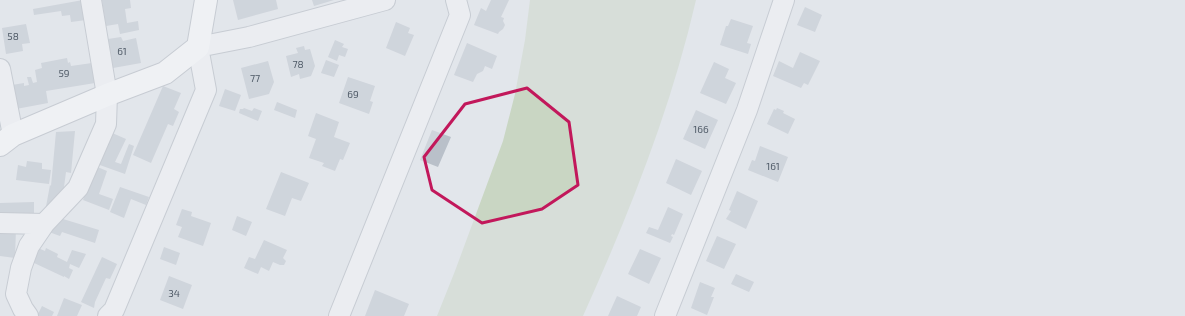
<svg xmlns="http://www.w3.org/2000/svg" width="1185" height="316" font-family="'Exo 2',sans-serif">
<rect width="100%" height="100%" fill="#e2e6eb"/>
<path fill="#c9d6c3" d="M530 0H696C671 109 629 214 583 316H437L455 271 503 141 515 94 525 40Z"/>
<path fill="#b9c0c9" d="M83 0 86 20 71 22 70 15 62 16 61 11 34 15 33 9Z
M102 0H130L131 8 125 9 127 23 138 21 139 30 120 34 118 24 106 26Z
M233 0H276L278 9 238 20Z
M312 0H334L314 6Z
M491 0H509L501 17 504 18 503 21 505 25 503 29 499 32 498 34 474 25 481 8 486 11Z
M805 7 822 15 815 32 797 25Z
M731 19 753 26 747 43 751 44 748 54 720 45 726 26H728Z
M396 22 410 28 408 33 414 35 405 56 386 48Z
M26 24 30 43 22 44 23 51 6 54 2 28Z
M121 37 123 41 136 38 141 63 113 68 108 39Z
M335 40 344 44 342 47 348 49 345 57 339 55 337 61 328 57Z
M467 43 497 56 492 69 485 66 483 71 477 74 473 82 454 75Z
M304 46 305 50 310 49 315 66 311 76 300 79 299 74 291 77 286 56 298 53 296 48Z
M800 52 820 61 808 85 804 83 801 88 773 76 779 61 793 68Z
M67 58 68 63 70 62 71 66 92 63 95 83 46 91 48 103 16 109 12 85 24 83V86L29 85 27 77H31L33 83 37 82 35 70 42 68 41 63Z
M326 60 339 65 334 77 321 73Z
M268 61 274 82 269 94 249 99 241 68Z
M714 62 729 69 725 78 736 83 726 104 700 93Z
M348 77 375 86 370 101 373 102 369 114 339 103Z
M163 86 181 93 174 109 179 112 173 126 168 124 151 163 133 155Z
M225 89 241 95 235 111 219 106Z
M277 102 297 110 295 118 274 110Z
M244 108 252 111 254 108 262 111 258 121 239 113 240 109H243Z
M777 108 784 111 783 113 795 119 788 134 767 124 774 109 776 110Z
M696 110 718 120 705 149 683 139Z
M316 113 339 122 334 137 350 143 343 160 340 159 335 171 322 166 324 163 309 158 316 139 308 136Z
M432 130 451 137 438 167 420 160Z
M75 131 71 173 66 172 64 187 70 188 45 212 50 185 51 186 56 132Z
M110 132 126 139 115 162 121 164 129 144 134 146 125 174 97 164Z
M760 146 788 157 778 182 748 170 752 160 755 161Z
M676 159 702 171 691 195 666 183Z
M27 161 42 163V169L51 170 49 184 16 180 18 165 26 167Z
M95 166 107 171 99 194 113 199 109 210 83 200Z
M281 172 309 183 301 201 292 198 285 216 266 209Z
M120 187 149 197 146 205 131 199 124 218 110 212Z
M737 191 758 201 746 229 726 219 731 211 729 210Z
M34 202V216L0 217V203Z
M668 207 683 214 674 235 672 234 671 236 673 237 670 243 646 233 649 227 658 230Z
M182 209 192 212 191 216 211 223 203 246 178 237 182 227 176 225Z
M65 214 63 219 99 230 95 243 62 232 60 236 49 232Z
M237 216 252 222 246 236 232 230Z
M0 227 16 228 15 258 0 256Z
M717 236 736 244 724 269 706 261Z
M264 240 287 250 283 258 286 261 284 265H280L273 262 269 271 261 267 258 274 244 268 249 257 255 259Z
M164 247 180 253 176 265 160 259Z
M38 248 45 251 46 248 58 254 57 257 67 262 72 250 86 254 79 268 70 264 69 268 73 270 69 279 64 276V277L32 262Z
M640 249 661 258 649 284 628 274Z
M102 257 117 264 110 279 106 278 95 302 94 308 81 302Z
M736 274 754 282 749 292 731 284Z
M169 276 192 285 183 309 160 300Z
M700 282 715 288 711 297H714L707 315 691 308Z
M375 290 409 304 404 316H365Z
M617 296 641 307 637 316H608Z
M64 298 82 305 77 316H57Z
M42 306 54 312 52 316H37Z"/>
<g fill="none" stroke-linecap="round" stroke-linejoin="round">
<g stroke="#a7adb6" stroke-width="22">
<path id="street" d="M0 69 13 135
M0 223 44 224
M28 316 23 309 16 294 21 268 29 246 44 224 78 188 106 124 107 95 91 0
M108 316 114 310 206 90 198 47 249 37 385 0
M339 316 460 15 456 0
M665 316 747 110 784 0"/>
</g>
<g stroke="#a7adb6" stroke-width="24">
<path id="secondary" d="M0 145 13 135 107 95 165 73 198 47 206 0"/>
</g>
<use href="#street" stroke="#f5f7f9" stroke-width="20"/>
<use href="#secondary" stroke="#fff" stroke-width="22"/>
</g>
<path d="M0 0H1185V316H0ZM527 88 569 122 578 185 542 209 482 223 432 190 424 157 465 104Z" fill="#e2e6eb" fill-opacity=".55" fill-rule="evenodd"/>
<path fill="none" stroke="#c2185b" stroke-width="3" stroke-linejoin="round" d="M527 88 569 122 578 185 542 209 482 223 432 190 424 157 465 104Z"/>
<g text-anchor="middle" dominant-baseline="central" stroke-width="3" stroke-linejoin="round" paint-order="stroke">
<g font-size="10" fill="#4d5865">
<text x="13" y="36">58</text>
<text x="122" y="51">61</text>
<text x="298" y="64">78</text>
<text x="64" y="73">59</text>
<text x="255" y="78">77</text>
<text x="353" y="94">69</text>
<text x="701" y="129">166</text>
<text x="773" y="166">161</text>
<text x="174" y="293">34</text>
</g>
</g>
</svg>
